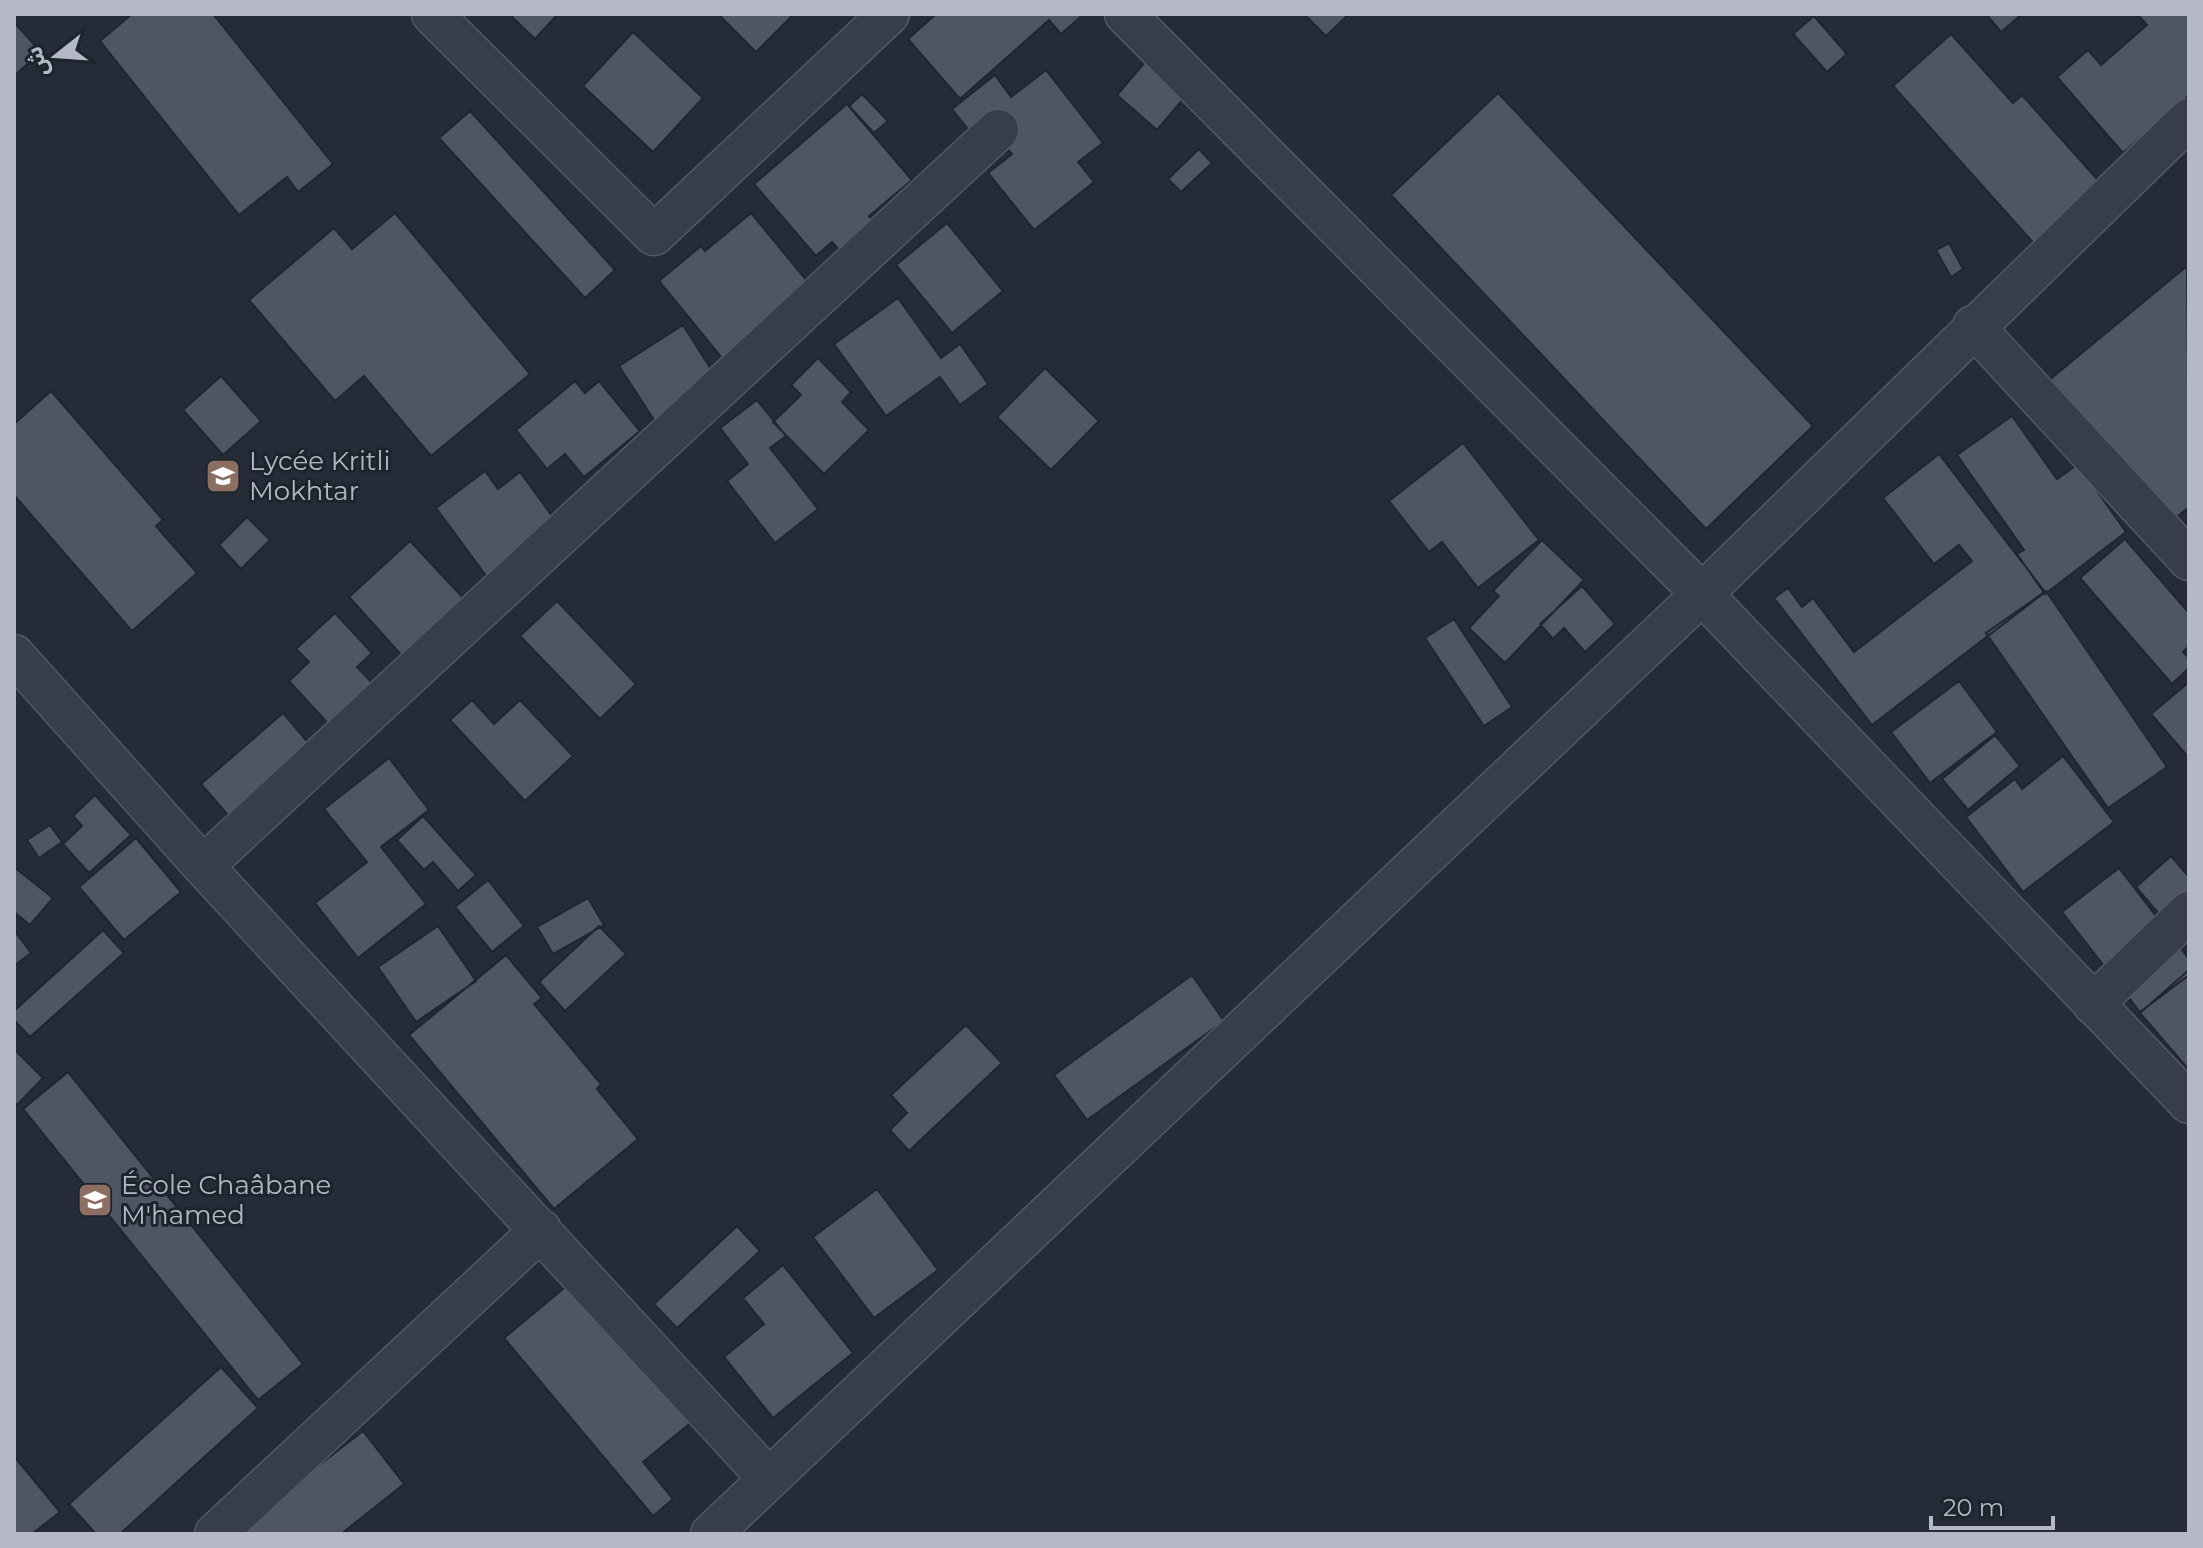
<svg xmlns="http://www.w3.org/2000/svg" width="2203" height="1548" font-family="Montserrat,'Noto Sans Arabic',sans-serif">
<rect width="100%" height="100%" fill="#252c38"/>
<path fill="#4e5664" stroke="#202630" stroke-width="2" d="M213 14 333 164 298 192 287 177 239 215 100 41 132 14Z
M509 14H558L535 39Z
M718 14H794L756 52Z
M936 14H1084L1061 34 1049 20 960 99 908 39Z
M1304 14H1349L1326 36Z
M1986 14H2022L2001 32Z
M2137 14H2189V95L2123 153 2057 77 2088 50 2101 65 2147 25Z
M1814 16 1847 54 1827 72 1793 34Z
M14 22 41 52 14 76Z
M633 32 703 98 653 152 583 86Z
M1951 34 2013 103 2022 95 2105 188 2038 248 1893 86Z
M1162 42 1202 77 1157 130 1117 95Z
M1046 70 1103 143 1078 162 1094 182 1034 230 988 173 1012 154 994 132 979 143 952 109 995 75 1011 97Z
M1498 93 1813 426 1706 529 1391 195Z
M862 94 888 121 874 133 849 106Z
M847 104 912 180 869 216 880 229 846 258 832 242 816 256 754 184Z
M470 111 615 270 585 298 439 138Z
M1199 149 1212 163 1181 192 1168 179Z
M395 213 530 374 431 456 364 376 335 401 249 300 334 228 352 249Z
M751 213 816 292 735 374 659 281 701 246 705 251Z
M947 223 1003 291 952 333 896 265Z
M1949 243 1963 269 1951 277 1936 250Z
M2187 266 2189 507 2166 526 2048 381Z
M898 298 941 358 960 344 988 384 960 405 940 377 886 416 834 344Z
M683 325 721 385 658 426 619 366Z
M818 358 851 392 842 402 869 430 824 474 773 422 801 395 791 385Z
M1045 368 1099 421 1051 470 997 417Z
M221 376 261 421 223 455 183 410Z
M575 381 585 393 599 381 640 431 584 477 565 454 547 469 516 430Z
M51 391 163 520 156 526 197 573 132 631 14 495V424Z
M757 400 786 436 770 448 818 509 775 543 727 481 748 464 720 428Z
M2012 416 2057 479 2078 464 2126 532 2045 594 2017 554 2024 550 1957 455Z
M1463 443 1539 540 1478 588 1442 542 1429 552 1389 501Z
M1939 454 2045 592 1872 725 1774 598 1788 588 1802 607 1813 598 1854 652 1972 561 1959 545 1934 564 1883 498Z
M485 471 498 489 520 472 561 528 490 581 436 508Z
M247 517 270 540 241 569 219 545Z
M2125 539 2189 613V646L2183 652 2189 658V668L2172 684 2080 578Z
M1542 540 1584 580 1505 663 1469 628 1499 596 1493 591Z
M410 541 466 601 404 658 349 597Z
M1582 586 1615 624 1585 652 1564 628 1553 639 1540 624Z
M2046 591 2167 767 2108 808 1986 633Z
M557 601 636 684 600 719 520 636Z
M335 613 372 653 357 667 376 687 332 728 289 681 309 662 296 649Z
M1454 619 1512 707 1484 726 1425 638Z
M1959 681 1997 732 1930 783 1891 732Z
M2189 682V758L2151 714Z
M472 700 494 724 520 700 573 756 525 801 450 720Z
M283 713 322 759 240 829 201 784Z
M1995 735 2020 766 1968 810 1942 779Z
M2063 756 2114 822 2023 892 1966 817 2015 779 2022 789Z
M389 758 429 810 381 847 426 904 358 958 315 903 367 862 324 809Z
M95 795 131 835 89 873 63 844 82 826 73 816Z
M423 816 476 875 458 891 433 862 424 870 397 840Z
M50 825 62 842 39 858 27 840Z
M136 838 181 892 124 940 79 887Z
M2171 856 2189 877V925L2177 935 2136 887Z
M14 867 53 898 30 925 14 912Z
M2119 868 2189 959V975L2140 1012 2062 912Z
M488 880 524 926 492 952 455 907Z
M588 898 604 925 553 954 537 927Z
M438 926 476 981 416 1022 378 967Z
M599 926 626 954 565 1011 539 982Z
M14 930 31 953 14 966Z
M103 930 124 953 30 1037 14 1020V1011Z
M506 955 542 998 534 1004 601 1084 597 1089 638 1139 554 1209 409 1035Z
M2189 970V1070L2140 1013Z
M1192 975 1224 1021 1087 1120 1054 1075Z
M966 1025 1002 1063 909 1151 890 1130 907 1113 891 1095Z
M14 1049 43 1078 17 1105 14 1102Z
M68 1072 303 1364 258 1400 23 1109Z
M877 1189 938 1270 874 1318 813 1237Z
M737 1226 760 1251 677 1328 654 1304Z
M783 1265 853 1353 773 1418 724 1357 764 1324 743 1298Z
M575 1279 693 1421 643 1462 673 1499 653 1516 504 1338Z
M221 1367 258 1408 120 1534H96L69 1504Z
M363 1431 404 1484 341 1534H230Z
M14 1456 60 1512 32 1534H14Z"/>
<g fill="none" stroke-linecap="round" stroke-linejoin="round">
<g stroke="#535964" stroke-width="43">
<path id="street" d="M432 14 654 235 889 14
M1125 14 1702 594 2189 1103
M1973 326 2189 560
M14 655 203 866 769 1479
M203 866 998 130
M2093 1004 2189 912
M215 1534 541 1230
M711 1534 1702 594 2189 119"/>
</g>
<use href="#street" stroke="#383e49" stroke-width="40"/>
</g>
<defs>
<g id="school-square" transform="scale(1.8)"><rect x="-9" y="-9" width="18" height="18" rx="4" fill="#8d6e63" stroke="#1e242e"/><path d="M0-5L7-2L0 1L-7-2ZM-4 1L0 2.5L4 1V4Q0 6-4 4Z" fill="#fff"/></g>
</defs>
<g fill-rule="evenodd">
<use href="#school-square" x="223" y="476"/>
<use href="#school-square" x="95" y="1200"/>
</g>
<g text-anchor="middle" dominant-baseline="central" stroke-width="6" stroke-linejoin="round" paint-order="stroke">
<g font-size="26" fill="#b4b9c5" stroke="#1e242e" text-anchor="start">
<text x="249" y="461">Lycée Kritli<tspan x="249" dy="30">Mokhtar</tspan></text>
<text x="121" y="1185">École Chaâbane<tspan x="121" dy="30">M'hamed</tspan></text>
</g>
</g>
<rect width="2203" height="1548" fill="none" stroke="#b4b9c5" stroke-width="32"/>
<g transform="translate(56 56) rotate(253)" stroke="#1e242e" stroke-width="6" paint-order="stroke">
<path d="M0-6L14 30L0 20L-14 30Z" fill="#b4b9c5"/>
<text y="-12" font-size="22" font-weight="bold" text-anchor="middle" fill="#b4b9c5">ش</text>
</g>
<path d="M1931 1516v12h122v-12" fill="none" stroke="#b4b9c5" stroke-width="4"/>
<text x="1943" y="1516" font-size="24" fill="#b4b9c5" stroke="#1e242e" stroke-width="6" paint-order="stroke">20 m</text>
</svg>
